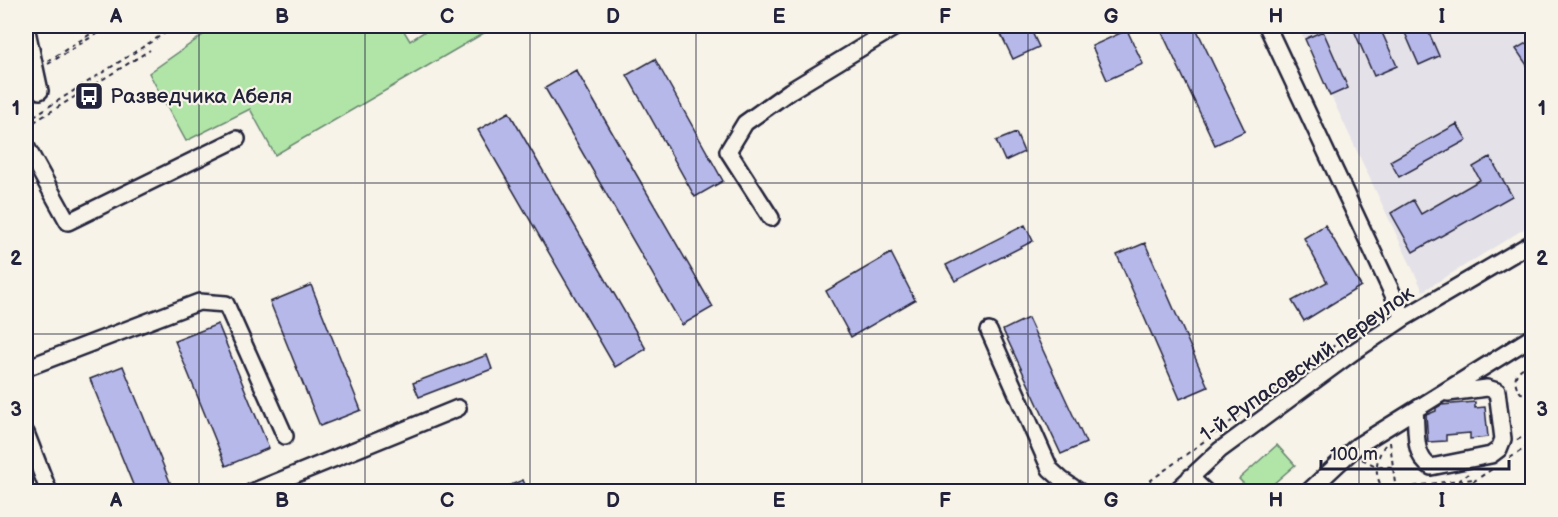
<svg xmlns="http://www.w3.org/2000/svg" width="1558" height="517" font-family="'Balsamiq Sans',sans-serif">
<rect width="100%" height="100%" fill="#f7f3e8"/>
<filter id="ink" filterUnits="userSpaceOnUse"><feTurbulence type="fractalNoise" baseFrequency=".0167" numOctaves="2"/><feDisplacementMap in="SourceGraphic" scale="12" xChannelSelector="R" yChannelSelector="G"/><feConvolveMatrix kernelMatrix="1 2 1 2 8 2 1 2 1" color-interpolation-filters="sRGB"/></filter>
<g filter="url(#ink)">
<path fill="#e4e1e8" d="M1298 26H1532V224L1423 291Z"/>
<path fill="#b0e5a7" stroke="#698471" stroke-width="1.5" d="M216 26H401L410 41 433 26H496L275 155 250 109 186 141 149 73Z
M1277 445 1295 465 1265 491H1251L1239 479Z"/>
<path fill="#b6b8e9" stroke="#22223b" stroke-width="1.5" d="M997 26H1029L1039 47 1013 59Z
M1159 26H1195L1245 131 1215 145Z
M1352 26H1379L1397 66 1374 76Z
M1402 26H1426L1439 56 1419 65Z
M1127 30 1143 64 1107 80 1092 46Z
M1323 31 1348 88 1330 96 1305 39Z
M1533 39V74L1516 49Z
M655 59 723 181 695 197 627 75Z
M576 70 713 307 682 325 545 88Z
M509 112 646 349 615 367 478 130Z
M1457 124 1467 140 1399 177 1390 161Z
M1016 133 1024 152 1005 161 996 141Z
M1490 157 1512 196 1413 252 1391 213 1413 200 1421 214 1480 180 1473 167Z
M1025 225 1033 241 955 281 946 265Z
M1325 225 1361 286 1304 321 1292 301 1327 282 1304 238Z
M1145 243 1208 387 1180 399 1117 255Z
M891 253 915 300 851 337 826 291Z
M311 285 361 410 320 426 270 302Z
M1028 318 1086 443 1061 454 1003 330Z
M218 324 269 448 226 466 175 341Z
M487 355 492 369 419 397 413 383Z
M123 366 174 492H136L90 379Z
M1475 402V408L1485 407 1488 437 1470 439V433L1446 435V441L1428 442 1426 415 1436 411V408L1441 405Z
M523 480 528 492H497L496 491Z"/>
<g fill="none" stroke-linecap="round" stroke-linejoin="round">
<g stroke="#22223b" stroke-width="20">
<path id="minor" d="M26 26 40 91
M1267 26 1404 318
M26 146 68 222 237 139
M771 218 728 151 745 123 790 91 897 26
M989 331 1050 469 1062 480 1080 492
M26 368 199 302 226 304 285 436
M1415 410C1417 429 1413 457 1431 467L1491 455 1499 449 1503 439 1497 391 1487 388 1448 393
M26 433 49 492
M1190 477 1206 492
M252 492 458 408
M1175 492 1220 450 1352 353 1404 318 1532 243
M1308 492 1357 446 1532 337"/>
</g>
<path stroke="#22223b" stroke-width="2" stroke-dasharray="4.5 4.5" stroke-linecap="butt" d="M48 61 103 26
M48 64 109 26
M26 121 176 26
M26 127 150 50
M1532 366C1516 366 1510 381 1521 393L1532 395
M1517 440 1532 432
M1390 442 1396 492
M1385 445C1374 461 1374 477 1385 492
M1510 458 1532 443
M1362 459 1376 466 1393 467
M1396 489 1451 481 1476 479
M1135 492 1384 309
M1444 492 1468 474
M1458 492 1492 469"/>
<use href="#minor" stroke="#f7f3e8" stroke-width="15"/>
</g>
</g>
<path fill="none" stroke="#22223b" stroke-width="1.5" stroke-opacity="0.55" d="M199 26V492M365 26V492M530 26V492M696 26V492M862 26V492M1028 26V492M1193 26V492M1359 26V492M26 183H1532M26 334H1532"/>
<defs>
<g id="bus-square" transform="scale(1.5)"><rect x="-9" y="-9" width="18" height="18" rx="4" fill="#22223b" stroke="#f7f3e8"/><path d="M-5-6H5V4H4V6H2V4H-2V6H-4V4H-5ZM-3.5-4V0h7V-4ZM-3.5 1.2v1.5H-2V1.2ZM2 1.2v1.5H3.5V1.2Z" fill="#fff"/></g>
</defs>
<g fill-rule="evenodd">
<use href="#bus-square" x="89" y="96"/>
</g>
<g text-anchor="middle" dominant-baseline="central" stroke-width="4.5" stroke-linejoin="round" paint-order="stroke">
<g font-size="21" fill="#22223b" stroke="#f7f3e8" text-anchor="start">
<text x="110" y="96">Разведчика Абеля</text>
</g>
<g font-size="21" fill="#22223b" stroke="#f7f3e8">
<text transform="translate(1307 364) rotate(-35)">1-й Рупасовский переулок</text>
</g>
</g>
<rect width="1558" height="517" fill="none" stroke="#f7f3e8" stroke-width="66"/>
<path d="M1321 460v9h188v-9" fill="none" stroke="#22223b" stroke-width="3"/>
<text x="1330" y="460" font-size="18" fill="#22223b" stroke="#f7f3e8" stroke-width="4.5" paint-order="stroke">100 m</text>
<rect x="33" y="33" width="1492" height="451" fill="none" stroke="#22223b" stroke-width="2"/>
<g font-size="20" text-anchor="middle" font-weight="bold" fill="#22223b">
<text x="116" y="23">A</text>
<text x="282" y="23">B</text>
<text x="447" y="23">C</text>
<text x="613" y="23">D</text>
<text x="779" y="23">E</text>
<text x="945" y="23">F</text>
<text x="1111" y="23">G</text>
<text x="1276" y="23">H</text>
<text x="1442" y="23">I</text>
<text x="16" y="115">1</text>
<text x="1542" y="115">1</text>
<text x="16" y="265">2</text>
<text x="1542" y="265">2</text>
<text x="16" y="416">3</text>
<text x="1542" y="416">3</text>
<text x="116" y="507">A</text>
<text x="282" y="507">B</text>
<text x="447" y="507">C</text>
<text x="613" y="507">D</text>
<text x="779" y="507">E</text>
<text x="945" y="507">F</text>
<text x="1111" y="507">G</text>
<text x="1276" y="507">H</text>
<text x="1442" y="507">I</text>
</g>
</svg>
